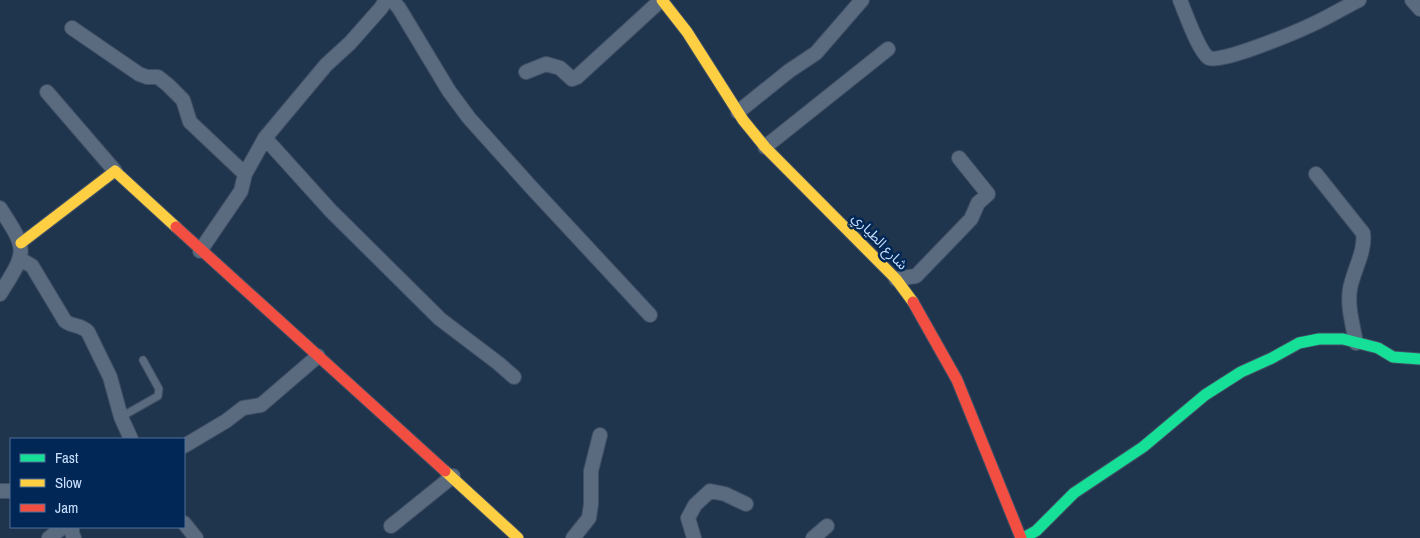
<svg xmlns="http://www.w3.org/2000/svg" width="1420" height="538" font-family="'Archivo Narrow','Noto Sans Arabic',sans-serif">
<rect width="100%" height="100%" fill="#1f344d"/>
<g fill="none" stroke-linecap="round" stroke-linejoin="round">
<g stroke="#3f4f64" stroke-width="9">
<path id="lane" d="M121 417 158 396 159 389 143 360"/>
</g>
<g stroke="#3f4f64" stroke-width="16">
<path id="street" d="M392 0 399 8 449 91 469 118 531 187 650 315
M1180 0C1185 12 1199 52 1209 58 1220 64 1296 32 1311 25 1327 18 1343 8 1359 0
M1412 0 1420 9
M72 28 139 74 147 77H158L168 85 183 100 190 122 245 174
M526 72 546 64 560 68 572 79 577 77 661 0
M47 92 115 171
M738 112 789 71 816 53 862 0
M265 138 331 211 440 319 498 363 514 377
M765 147 888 49
M1316 174 1363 233C1366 251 1353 271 1350 289 1347 306 1353 325 1356 343
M0 208C28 251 27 251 0 294
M200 251 241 191 245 174 265 138 326 65 350 43 381 8 386 0
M20 259 32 266 65 321C72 327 81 324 88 332L110 377 121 417 131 439
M896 279 916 276 971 219 978 203 988 194 959 158
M184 446 226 421 243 408 261 405 318 356
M0 491H11
M184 523 196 538
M391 526 453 476
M72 527V533L74 538
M49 538 63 527
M573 538 589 518 591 504V471L600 435
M694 538 688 518 695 505 710 491 725 494 746 504
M813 538 827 526"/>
</g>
<g stroke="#3f4f64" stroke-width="13">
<path id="fast" d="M1023 538 1036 531 1074 493 1143 447 1205 395 1241 372 1272 358 1299 343 1319 339H1343L1378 348 1393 357 1420 359"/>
</g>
<g stroke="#3f4f64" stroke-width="13">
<path id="slow" d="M662 0 687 32 743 120 765 147 896 279 913 302
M21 243 115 171 176 227
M445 471 518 538"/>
</g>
<g stroke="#3f4f64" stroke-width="13">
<path id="jam" d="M176 227 445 471
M913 302 957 380 1021 538"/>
</g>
<use href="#lane" stroke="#5a6a7f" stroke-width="7"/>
<use href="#street" stroke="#5a6a7f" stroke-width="14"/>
<use href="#fast" stroke="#16e098" stroke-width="11"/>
<use href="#slow" stroke="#ffcf43" stroke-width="11"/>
<use href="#jam" stroke="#f24e42" stroke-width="11"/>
</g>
<g text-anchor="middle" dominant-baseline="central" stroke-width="5" stroke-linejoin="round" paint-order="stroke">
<g font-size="14" fill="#c9dffd" stroke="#002755">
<text transform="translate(880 241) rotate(46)">شارع الطياري</text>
</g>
</g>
<rect x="10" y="438" width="175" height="90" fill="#002755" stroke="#507198"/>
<rect x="20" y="454" width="25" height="8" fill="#16e098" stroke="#507198"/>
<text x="55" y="463" font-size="15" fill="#c9dffd">Fast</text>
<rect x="20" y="479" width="25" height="8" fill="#ffcf43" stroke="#507198"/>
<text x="55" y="488" font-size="15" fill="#c9dffd">Slow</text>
<rect x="20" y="504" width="25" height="8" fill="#f24e42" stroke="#507198"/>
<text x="55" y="513" font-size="15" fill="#c9dffd">Jam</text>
</svg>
